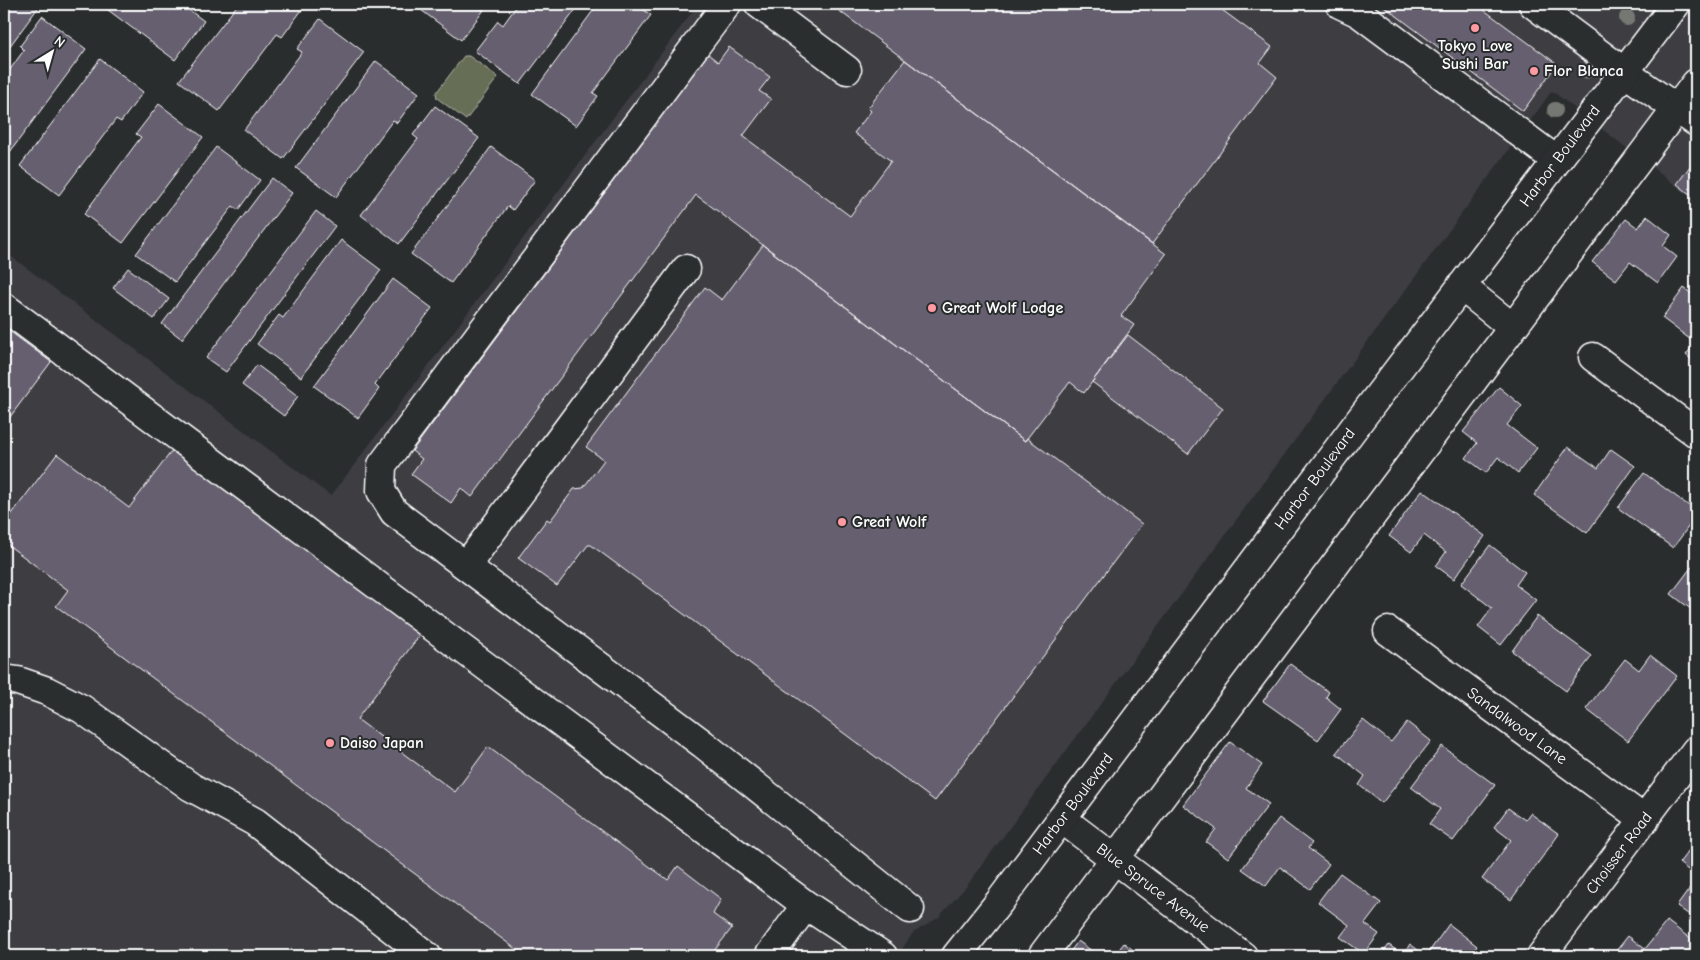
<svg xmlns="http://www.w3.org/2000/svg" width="1700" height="960" font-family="'Comic Neue',sans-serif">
<rect width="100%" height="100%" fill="#2a2d2e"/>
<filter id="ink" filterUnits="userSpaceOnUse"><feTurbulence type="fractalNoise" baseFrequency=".02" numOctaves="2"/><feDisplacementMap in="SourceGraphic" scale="10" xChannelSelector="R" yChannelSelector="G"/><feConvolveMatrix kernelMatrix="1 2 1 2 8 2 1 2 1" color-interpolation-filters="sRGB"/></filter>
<g filter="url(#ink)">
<path fill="#3c3c42" d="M698 4H1696V201L1552 91 966 887 938 918 913 933 902 949 893 956H4V251L331 496Z"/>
<path fill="#666e54" stroke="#b2b6aa" d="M464 56H469L498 77 466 120 437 98 436 93Z"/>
<path fill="#665f70" stroke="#fff" d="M11 4 40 5 4 54V14Z
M100 4H181L204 21 175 60Z
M238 4H299L304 7 282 37 277 34 219 111 179 81Z
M420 4H480L478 6 484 10 461 40 417 7Z
M518 4H580L520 84 475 51 498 21 503 25Z
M598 4H635L651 15 593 93 598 96 576 126 532 94Z
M830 4H1214L1272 47 1260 63 1277 77 1152 244Z
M1381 4H1476L1557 64 1523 111Z
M42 16 86 49 7 156 4 153V78L24 50 20 46Z
M320 19 364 52 283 159 244 130 302 52 297 49Z
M729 47 770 77 759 91 771 99 743 136 850 216 891 161 854 133 871 111 868 108 905 60 1166 254 1121 316 1134 325 1084 393 1070 382 1025 441 696 195 472 497 461 488 451 503 411 474 422 459 412 451 708 54 718 62Z
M100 59 143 92 121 122 116 119 59 195 20 166Z
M376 61 419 93 397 123 393 120 336 197 296 168Z
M159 104 203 137 123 243 84 214 141 137 136 134Z
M435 106 479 138 399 244 361 215 418 139 413 135Z
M216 147 260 180 238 210 233 206 175 282 136 254Z
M491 147 535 180 513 210 508 206 451 283 411 254Z
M1696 158V199L1677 184Z
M272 178 292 193 182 339 162 324Z
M316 211 335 226 226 372 206 358Z
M1647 216 1671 235 1663 246 1677 257 1658 283 1630 262 1616 280 1592 262 1626 219 1638 228Z
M341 240 381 270 301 377 257 344 279 315 283 318Z
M763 245 1025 441 1027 438 1142 524 935 801 591 545H588L557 586 518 558 547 519 550 521 574 489 583 488 604 460 586 447 705 287 722 300Z
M128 268 169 299 154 319 113 288Z
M393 279 432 308 375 385 379 389 358 418 314 386Z
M1684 288 1696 297V363L1686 355 1695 343 1662 318Z
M4 327 51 362 4 425Z
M1128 335 1223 408 1188 454 1092 382Z
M257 365 298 396 284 416 242 385Z
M1499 387 1522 406 1507 425 1537 448 1518 473 1498 457 1486 473 1466 458 1477 443 1463 432Z
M1568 447 1598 468 1611 449 1635 466 1587 533 1534 495Z
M174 448 422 632 357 719 455 792 488 747 668 880 678 866 721 899 713 914 732 928 710 956H525L56 606 68 590 4 542V522L5 523 57 454 129 508Z
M1644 473 1696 511V516L1673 548 1618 508Z
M1422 490 1485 536 1454 579 1436 566 1446 552 1424 535 1411 552 1389 536Z
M1490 545 1525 572 1516 585 1536 600 1501 645 1478 627 1492 608 1461 584Z
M1696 561V613L1671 594Z
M1537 616 1592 656 1566 691 1512 651Z
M1650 655 1677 676 1628 741 1586 709 1625 659 1639 670Z
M1290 664 1329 692 1326 697 1341 709 1318 740 1263 701Z
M1363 720 1391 742 1407 722 1431 741 1382 803 1359 785 1365 776 1336 753Z
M1230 742 1262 765 1246 788 1269 804 1228 858 1206 842 1216 829 1183 805Z
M1442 746 1495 785 1453 841 1429 824 1440 809 1411 787Z
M1508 808 1525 820 1530 813 1559 834 1511 900 1482 879 1511 840 1494 827Z
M1279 818 1312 843 1308 848 1329 864 1310 889 1280 867 1266 886 1242 869Z
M1696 841V876L1679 863Z
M1340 873 1381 903 1365 924 1379 934 1364 954 1340 937 1349 925 1318 902Z
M1696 880V920L1677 906Z
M1667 921 1696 943V956H1612L1628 936 1645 949Z
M1449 924 1477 946 1470 956H1380L1389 945 1403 955 1410 944 1426 956Z
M1078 941 1099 956H1067Z
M1124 943 1141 956H1114Z"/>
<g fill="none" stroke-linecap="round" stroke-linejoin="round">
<g stroke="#fff" stroke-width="31">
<path id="minor" d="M727 4 382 465 381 491 394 512 703 744 910 909
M759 4 847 70
M1340 4 1359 13 1556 160
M1533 4 1624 72 1696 122
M4 307 806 905 883 956
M1593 357 1696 433
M466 566 686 269
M1388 631 1645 820
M4 679 18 681 47 691 82 709 191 787 255 822 427 956
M1062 819 1243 956
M769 956 806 905
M1541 956 1696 750"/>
</g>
<g stroke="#fff" stroke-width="31">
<path id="major" d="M1461 286 1512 327
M956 956 1000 901 1359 421 1676 4
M1042 956 1696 83"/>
</g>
<use href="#minor" stroke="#2a2d2e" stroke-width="28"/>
<use href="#major" stroke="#2a2d2e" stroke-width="28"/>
</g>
<g fill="#757872">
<circle cx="1627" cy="18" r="8"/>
<circle cx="1585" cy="71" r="8"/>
<circle cx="1555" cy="110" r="8"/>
</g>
</g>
<g fill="#ff9aa2" stroke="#2a2d2e" stroke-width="2">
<circle cx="1475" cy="28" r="5"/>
<circle cx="1534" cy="71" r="5"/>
<circle cx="932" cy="308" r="5"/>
<circle cx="842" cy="522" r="5"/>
<circle cx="330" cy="743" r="5"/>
</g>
<g text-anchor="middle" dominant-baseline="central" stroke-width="4" stroke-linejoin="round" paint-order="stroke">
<g font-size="16" font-weight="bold" fill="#fff" stroke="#2a2d2e" text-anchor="start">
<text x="1475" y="46" text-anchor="middle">Tokyo Love<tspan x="1475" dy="18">Sushi Bar</tspan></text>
<text x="1544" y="71">Flor Blanca</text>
<text x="942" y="308">Great Wolf Lodge</text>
<text x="852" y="522">Great Wolf</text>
<text x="340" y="743">Daiso Japan</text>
</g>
<g font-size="16" fill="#fff" stroke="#2a2d2e">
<text transform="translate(1560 156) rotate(-53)">Harbor Boulevard</text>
<text transform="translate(1315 479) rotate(-53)">Harbor Boulevard</text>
<text transform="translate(1517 726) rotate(36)">Sandalwood Lane</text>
<text transform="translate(1073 804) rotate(-53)">Harbor Boulevard</text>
<text transform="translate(1619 853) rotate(-53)">Choisser Road</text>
<text transform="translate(1153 888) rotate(37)">Blue Spruce Avenue</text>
</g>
</g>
<rect width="1700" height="960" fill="none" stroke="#2a2d2e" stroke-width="20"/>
<rect x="10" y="10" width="1680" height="940" fill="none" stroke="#fff" stroke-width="2" filter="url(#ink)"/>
<g transform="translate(52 52) rotate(37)" stroke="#2a2d2e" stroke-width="4" paint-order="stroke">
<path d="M0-4L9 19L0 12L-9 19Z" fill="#ffffff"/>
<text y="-8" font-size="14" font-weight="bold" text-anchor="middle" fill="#ffffff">N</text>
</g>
</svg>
